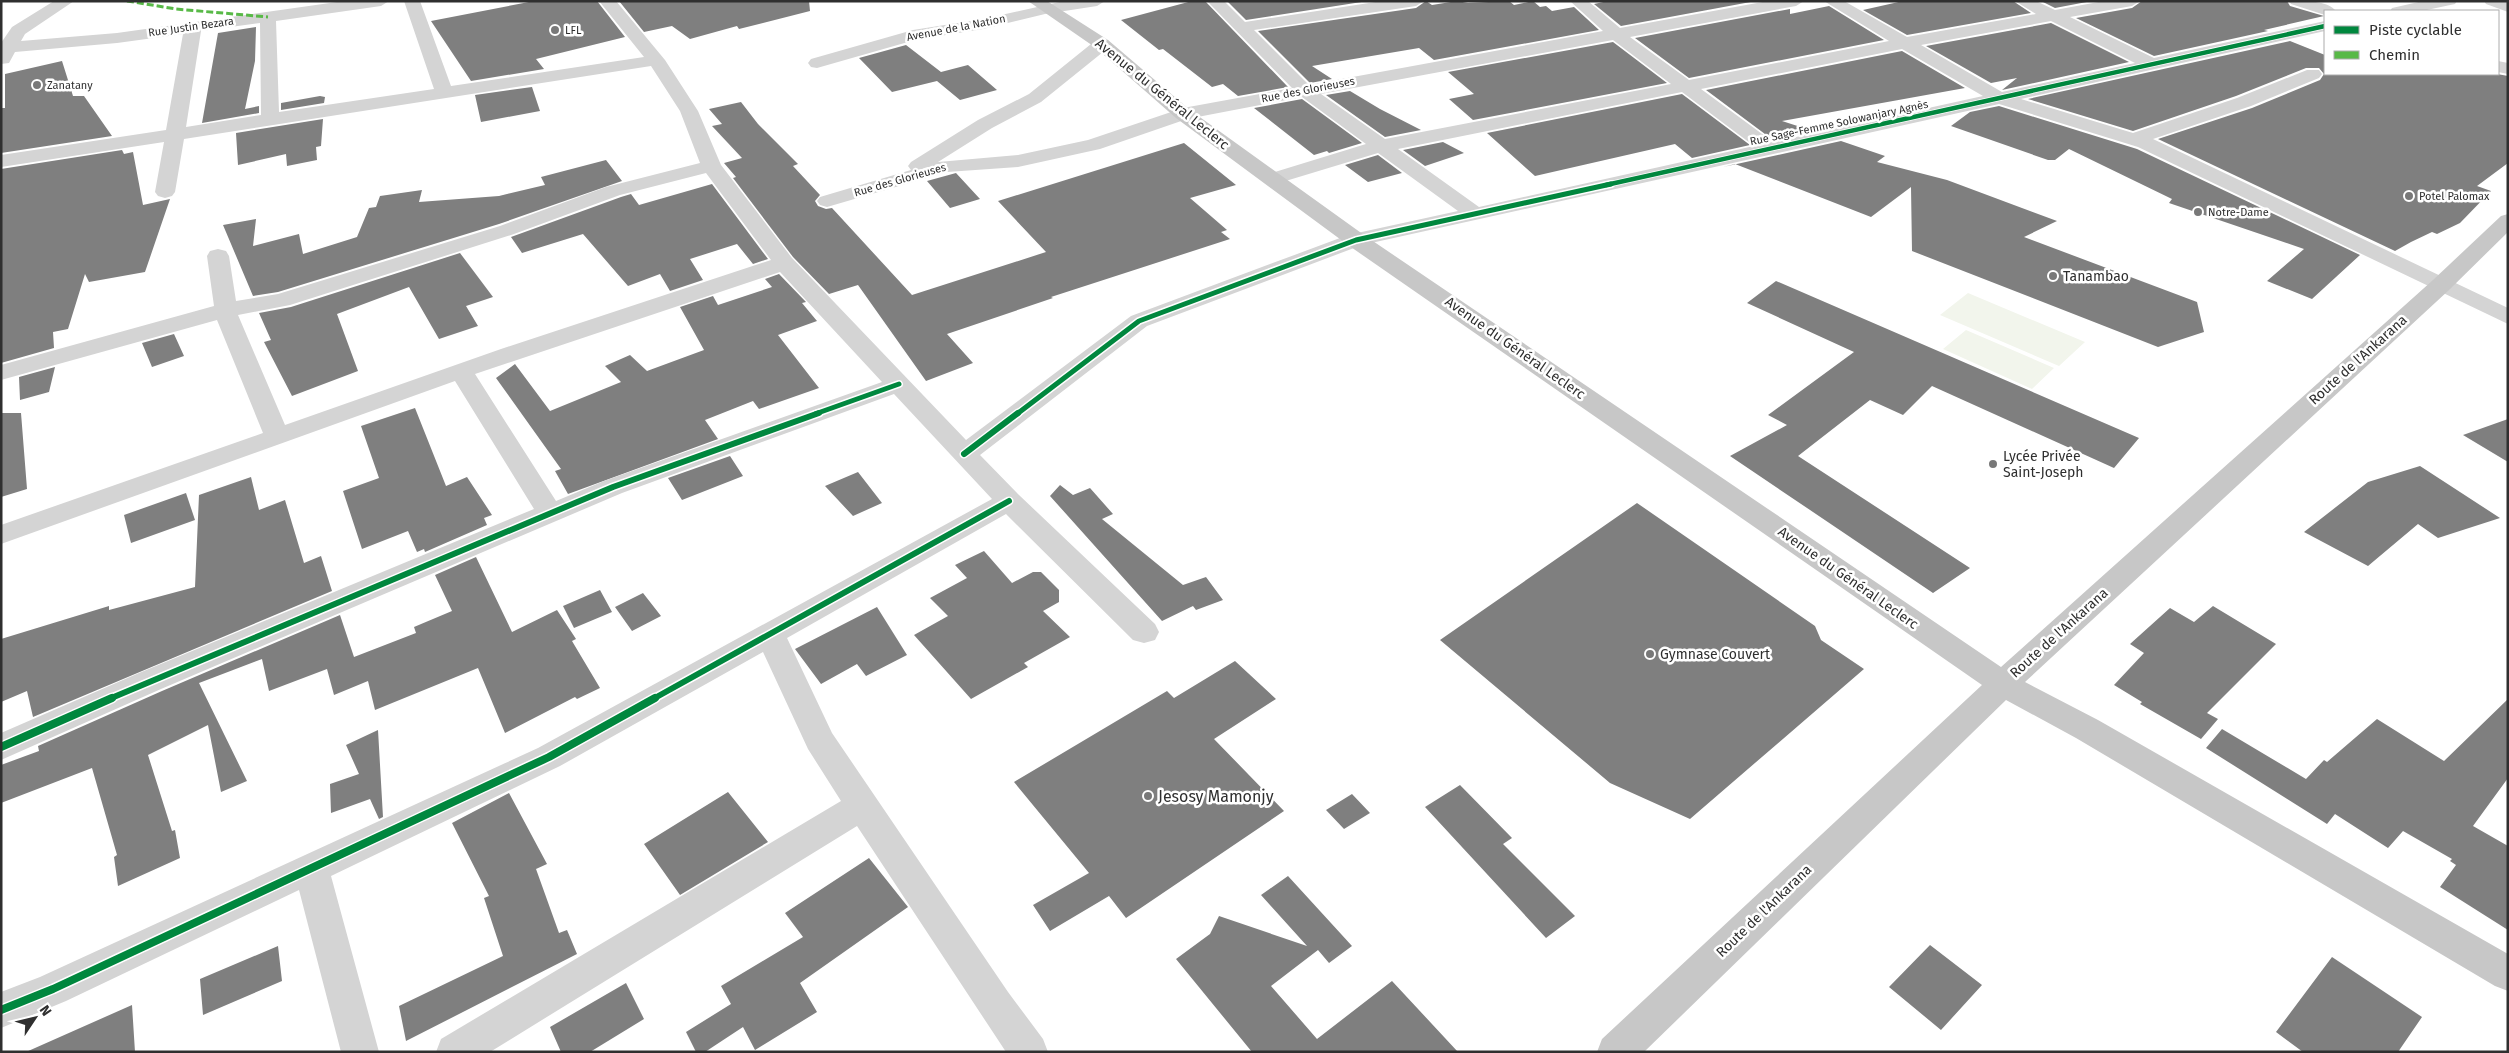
<svg xmlns="http://www.w3.org/2000/svg" width="2509" height="1053" font-family="'Fira Sans',sans-serif">
<rect width="100%" height="100%" fill="#fff"/>
<path fill="#f2f5ec" d="M1968 293 2085 342 2059 366 1940 315Z
M1966 330 2054 368 2032 389 1943 349Z"/>
<path fill="#7f7f7f" d="M534 1H597L625 37 536 59 544 69 471 81 431 21Z
M619 1H809L810 11 739 29 737 26 690 39 672 26 644 32Z
M1192 1H1205L1288 87 1238 96 1223 84 1212 87 1163 49 1159 50 1121 20Z
M1227 1H1368L1246 20Z
M1426 1 1432 5 1457 1 1468 3 1509 1 1514 5 1533 1 1540 7 1546 6 1552 11 1574 7 1599 30 1434 60 1419 48 1312 66 1332 79 1310 83 1258 31 1416 8Z
M1608 1H1756L1621 26 1594 4Z
M1903 1H2013L2031 13 1907 35 1863 10Z
M2041 1H2092L2055 8Z
M2142 1H2287L2290 6 2324 16 2264 30 2268 31 2154 56 2076 18 2132 8Z
M1829 6 1884 40 1689 78 1635 38 1790 9V14Z
M2051 23 2129 62 2002 90 2017 78 1991 83 1926 46Z
M256 27 255 61 245 109 259 106V113L202 123 218 33Z
M2290 41 2325 55V74H2497L2508 76V163L2477 186 2491 191 2460 223 2437 234 2432 232 2411 242 2395 251 2158 139 2252 108 2320 80 2324 74 2319 68H2306L2236 96 2133 131 2028 99Z
M1613 42 1667 83 1473 120 1449 99 1474 94 1448 72Z
M906 45 941 72 968 65 997 90 960 100 937 81 892 92 859 58Z
M1902 51 1965 88 1782 121 1813 131 1773 140 1706 90Z
M62 61 73 96H84L112 136 1 153V108H5V74Z
M532 87 540 111 481 122 475 95Z
M1350 91 1380 109 1421 130 1385 137 1326 95Z
M1682 94 1750 145 1692 158 1675 144 1535 176 1487 133Z
M320 96 325 97 324 103 281 110V103Z
M1302 99 1362 143 1329 153 1327 151 1314 155 1254 108Z
M741 102 758 124 798 164 793 166 820 195 815 201 818 206 826 209 832 208 912 295 1046 252 998 201 1184 143 1236 185 1190 198 1227 230 1221 232 1230 239 1051 297 1053 298 947 334 973 363 926 381 858 285 829 294 793 257 733 178 736 177 724 163 742 158 712 126 722 124 709 109Z
M1999 106 2137 149 2360 255 2312 299 2267 281 2304 249 2169 203 2172 199 2069 149 2055 160H2048L1951 126 1970 112Z
M323 119 321 146 316 147 317 160 287 166 286 154 238 165 236 133Z
M1841 141 1885 156 1877 162 1947 180 2057 221 2024 237 2197 302 2204 332 2158 347 1912 251 1911 187 1871 217 1735 164 1723 167Z
M1443 142 1464 153 1425 166 1403 150Z
M122 150 124 154 133 152 143 205 170 199 145 272 89 282 85 274 68 329 53 332 54 348 1 363V169Z
M1378 155 1402 173 1368 182 1345 165Z
M606 160 622 181 499 224 278 292 253 296 223 225 256 219 253 246 299 234 303 254 357 237 369 208 376 207 380 196 422 190 419 202 499 196 545 185 541 177Z
M956 173 980 199 950 208 927 181Z
M712 184 768 259 753 264 737 244 690 259 703 280 670 291 660 274 628 286 583 234 522 253 511 237 621 197 631 194 639 205Z
M460 253 493 297 466 306 478 326 439 339 409 287 337 314 358 371 292 396 264 342 271 340 259 313 291 307Z
M779 274 806 302 802 303 817 321 778 335 819 388 759 409 753 401 705 420 718 439 568 494 555 471 561 469 496 378 515 364 550 411 621 382 605 366 630 355 647 371 704 350 680 307 713 296 718 305 772 287 765 279Z
M1776 281 2139 438 2114 468 1932 386 1903 415 1870 400 1798 456 1970 568 1933 593 1730 456 1787 425 1768 415 1854 352 1747 303Z
M174 334 184 356 152 367 142 343Z
M55 367 49 392 20 400 19 377Z
M415 408 446 486 467 477 492 515 484 518 487 525 425 552 424 549 417 552 408 531 362 549 343 491 379 478 361 426Z
M1 413H21L27 489 1 497Z
M2508 419V462L2463 435Z
M730 456 743 476 682 500 668 478Z
M2420 466 2500 518 2438 538 2418 524 2368 566 2304 532 2368 482Z
M858 472 882 503 853 516 825 486Z
M251 477 259 510 285 500 304 563 321 556 332 591 33 717 27 691 1 702V639L109 606V610L195 587 199 495Z
M1060 485 1073 495 1090 488 1113 514 1102 519 1183 585 1206 577 1223 600 1196 610 1193 606 1162 621 1050 496Z
M186 493 195 520 131 543 124 515Z
M1637 503 1815 626 1821 640 1864 669 1690 819 1610 783 1440 640Z
M984 551 1012 583 1033 572H1041L1059 590V602L1043 611 1070 637 1024 663 1028 667 971 699 914 635 948 616 930 598 967 578 955 565Z
M476 557 512 632 557 610 576 639 572 641 600 688 577 699 575 697 505 733 478 668 375 710 368 681 334 695 327 669 269 691 262 659 199 683 247 781 221 792 208 725 148 755 172 831 175 830 180 858 118 886 114 857 117 855 92 768 1 803V765L39 751 38 746 162 691 340 615 354 657 416 633 414 627 452 611 435 575Z
M600 590 612 612 574 628 563 606Z
M643 593 661 616 632 631 615 607Z
M2213 606 2276 644 2207 713 2218 719 2201 739 2140 704 2142 702 2114 685 2144 653 2130 644 2170 608 2194 622Z
M877 607 907 655 866 676 857 664 821 684 795 649Z
M1235 661 1276 699 1214 739 1284 811 1126 918 1109 896 1050 931 1033 905 1089 873 1014 782 1167 691 1174 698Z
M2508 699V778L2473 826 2508 846V930L2440 887 2456 865 2450 861 2452 859 2403 831 2388 848 2335 814 2327 824 2206 748 2222 729 2306 779 2324 760 2327 762 2377 719 2444 761Z
M378 730 383 817 379 819 370 799 331 813 330 784 359 774 346 745Z
M1460 785 1512 838 1503 844 1575 916 1546 938 1425 807Z
M728 792 768 842 680 895 644 844Z
M509 793 547 864 536 869 559 933 567 930 577 954 406 1041 399 1006 503 956 484 898 489 896 452 823Z
M1352 794 1370 813 1344 829 1326 810Z
M869 858 908 907 800 983 817 1012 755 1050 743 1027 705 1052H696L686 1032 731 1004 721 986 803 937 785 913Z
M1288 876 1352 946 1329 963 1318 950 1271 986 1317 1039 1392 981 1458 1052H1252L1176 959 1210 934 1219 916 1307 946 1261 895Z
M1930 945 1982 985 1941 1030 1889 987Z
M278 946 282 981 203 1015 200 979Z
M2332 957 2422 1017 2398 1052H2303L2276 1032Z
M626 983 644 1019 590 1052H561L550 1027Z
M132 1005 135 1052H26Z"/>
<g fill="none" stroke-linecap="round" stroke-linejoin="round">
<path fill="#d4d4d4" fill-rule="evenodd" d="M54 1H74L25 34 21 41 117 33 344 1H389L381 6 276 21 279 112 434 89 404 1H420L451 86 644 57 599 1H616L665 60 698 111 721 165 792 258 966 440 1131 316 1348 235 1458 211 1378 153 1279 183 1272 185 1265 183 1262 179 1265 175 1366 144 1302 97 1187 119 1100 149 1018 167 947 172 827 207 820 205 817 201 820 197 911 170 908 166 911 162 978 120 1029 94 1096 40H1108L1111 44 1108 48 1041 102 992 128 938 162 1018 155 1088 140 1183 108 1292 88 1207 1H1224L1245 22 1382 1H1424L1416 6 1254 30 1309 85 1603 31 1570 1H1588L1620 28 1768 1H1804L1796 6 1630 37 1689 80 1889 41 1824 1H1844L1907 37 2036 14 2015 1H2036L2055 10 2104 1H2140L2132 6 2070 17 2154 58 2325 21V31L2021 99 2133 133 2237 98 2307 70H2319L2322 74 2319 78 2251 106 2153 139 2508 308V324L2138 147 1999 104 1362 245 1147 326 980 455 1019 495 1155 624 1159 632 1155 640 1144 643 1133 640 1006 514 787 638 832 733 1008 992 1043 1039 1048 1052H1006L857 826 490 1052H436L441 1039 841 801 808 749 763 652 560 766 331 876 379 1052H341L299 890 66 1001 1 1028V992L40 977 538 748 992 499 894 394 622 493 161 689 1 760V733L139 673 534 509 455 381 1 544V525L263 433 217 320 1 380V365L214 306 207 256 210 251 218 249 226 251 229 256 236 301 278 294 500 226 606 187 700 163 680 111 651 66 184 139 175 192 172 196 165 198 158 196 155 192 164 142 1 167V155L166 130 183 34 117 43 15 52 9 63 1 64V43L12 27ZM2051 21 2135 63 2002 92 1921 45ZM260 23 261 115 186 127 201 31ZM1613 40 1671 84 1385 139 1321 94ZM1902 49 1983 96 1773 142 1701 89ZM1682 92 1754 146 1479 207 1398 149ZM706 173 771 260 501 349 285 425 238 315 290 305 514 234 620 195ZM780 272 882 382 604 481 556 501 475 374Z
M1064 1H1105L1097 6 1045 14 983 29 915 40 817 68 811 67 808 63 811 59 913 30 983 19Z
M2289 1C2302 1 2328 0 2336 11H2325V15L2291 4Z
M2423 1H2457L2455 4 2422 11H2390L2392 8Z
M2484 1H2508V12L2486 4Z
M2498 61 2508 63V74L2498 72Z"/>
<path fill="#c7c7c7" fill-rule="evenodd" d="M1028 1H1047L1108 40 1190 110 1364 235 2001 667 2433 280 2501 216 2508 214V232L2449 290 2025 682 2098 720 2508 954V991L2495 986 2076 738 2006 700 1644 1052H1597L1602 1039 1982 685 1348 245 1176 118 1096 48Z"/>
<path stroke="#58b947" stroke-width="3" stroke-dasharray="7 3" stroke-linecap="butt" d="M127 1 176 9 268 17"/>
<g stroke="#fff" stroke-width="6">
<path id="cycleway-far3" d="M1606 185 2325 26"/>
</g>
<g stroke="#fff" stroke-width="8">
<path id="cycleway-far2" d="M815 414 899 384
M1017 414 1139 321 1356 240 1611 184"/>
</g>
<g stroke="#fff" stroke-width="9">
<path id="cycleway-far1" d="M964 454 1018 413
M109 699 613 487 819 413
M653 699 1009 501"/>
</g>
<g stroke="#fff" stroke-width="11">
<path id="cycleway" d="M1 747 112 698
M1 1010 53 989 549 757 655 698"/>
</g>
<use href="#cycleway-far3" stroke="#00873e" stroke-width="4.5"/>
<use href="#cycleway-far2" stroke="#00873e" stroke-width="5"/>
<use href="#cycleway-far1" stroke="#00873e" stroke-width="6"/>
<use href="#cycleway" stroke="#00873e" stroke-width="8"/>
</g>
<g fill="#787878" stroke="#fff" stroke-width="2">
<circle cx="555" cy="30" r="5"/>
<circle cx="37" cy="85" r="5"/>
<circle cx="2409" cy="196" r="5"/>
<circle cx="2198" cy="212" r="5"/>
<circle cx="2053" cy="276" r="5"/>
<circle cx="1993" cy="464" r="5"/>
<circle cx="1650" cy="654" r="5"/>
<circle cx="1148" cy="796" r="5"/>
</g>
<g text-anchor="middle" dominant-baseline="central" stroke-width="5" stroke-linejoin="round" paint-order="stroke">
<g font-size="11" fill="#2f2f2f" stroke="#fff">
<text transform="translate(191 27) rotate(-8)">Rue Justin Bezara</text>
<text transform="translate(956 28) rotate(-11)">Avenue de la Nation</text>
<text transform="translate(1308 90) rotate(-11)">Rue des Glorieuses</text>
<text transform="translate(1839 123) rotate(-12)">Rue Sage-Femme Solowanjary Agnès</text>
<text transform="translate(900 180) rotate(-16)">Rue des Glorieuses</text>
</g>
<g font-size="11" fill="#2f2f2f" stroke="#fff" text-anchor="start">
<text x="565" y="30">LFL</text>
<text x="47" y="85">Zanatany</text>
<text x="2419" y="196">Potel Palomax</text>
<text x="2208" y="212">Notre-Dame</text>
</g>
<g font-size="14" fill="#2f2f2f" stroke="#fff">
<text transform="translate(1162 94) rotate(39)">Avenue du Général Leclerc</text>
<text transform="translate(1515 348) rotate(35)">Avenue du Général Leclerc</text>
<text transform="translate(2358 360) rotate(-42)">Route de l'Ankarana</text>
<text transform="translate(1848 578) rotate(35)">Avenue du Général Leclerc</text>
<text transform="translate(2059 633) rotate(-42)">Route de l'Ankarana</text>
<text transform="translate(1764 911) rotate(-44)">Route de l'Ankarana</text>
</g>
<g font-size="14" fill="#2f2f2f" stroke="#fff" text-anchor="start">
<text x="2063" y="276">Tanambao</text>
<text x="2003" y="456">Lycée Privée<tspan x="2003" dy="16">Saint-Joseph</tspan></text>
<text x="1660" y="654">Gymnase Couvert</text>
</g>
<g font-size="16" fill="#2f2f2f" stroke="#fff" text-anchor="start">
<text x="1158" y="796">Jesosy Mamonjy</text>
</g>
</g>
<rect width="2509" height="1053" fill="none" stroke="#2f2f2f" stroke-width="5"/>
<rect x="2324" y="10" width="175" height="65" fill="#ffffff" stroke="#acacac"/>
<rect x="2334" y="26" width="25" height="8" fill="#00873e" stroke="#acacac"/>
<text x="2369" y="35" font-size="15" fill="#2f2f2f">Piste cyclable</text>
<rect x="2334" y="51" width="25" height="8" fill="#58b947" stroke="#acacac"/>
<text x="2369" y="60" font-size="15" fill="#2f2f2f">Chemin</text>
<g transform="translate(35 1018) rotate(55)" stroke="#ffffff" stroke-width="4" paint-order="stroke">
<path d="M0-4L9 19L0 12L-9 19Z" fill="#2f2f2f"/>
<text y="-8" font-size="14" font-weight="bold" text-anchor="middle" fill="#2f2f2f">N</text>
</g>
</svg>
